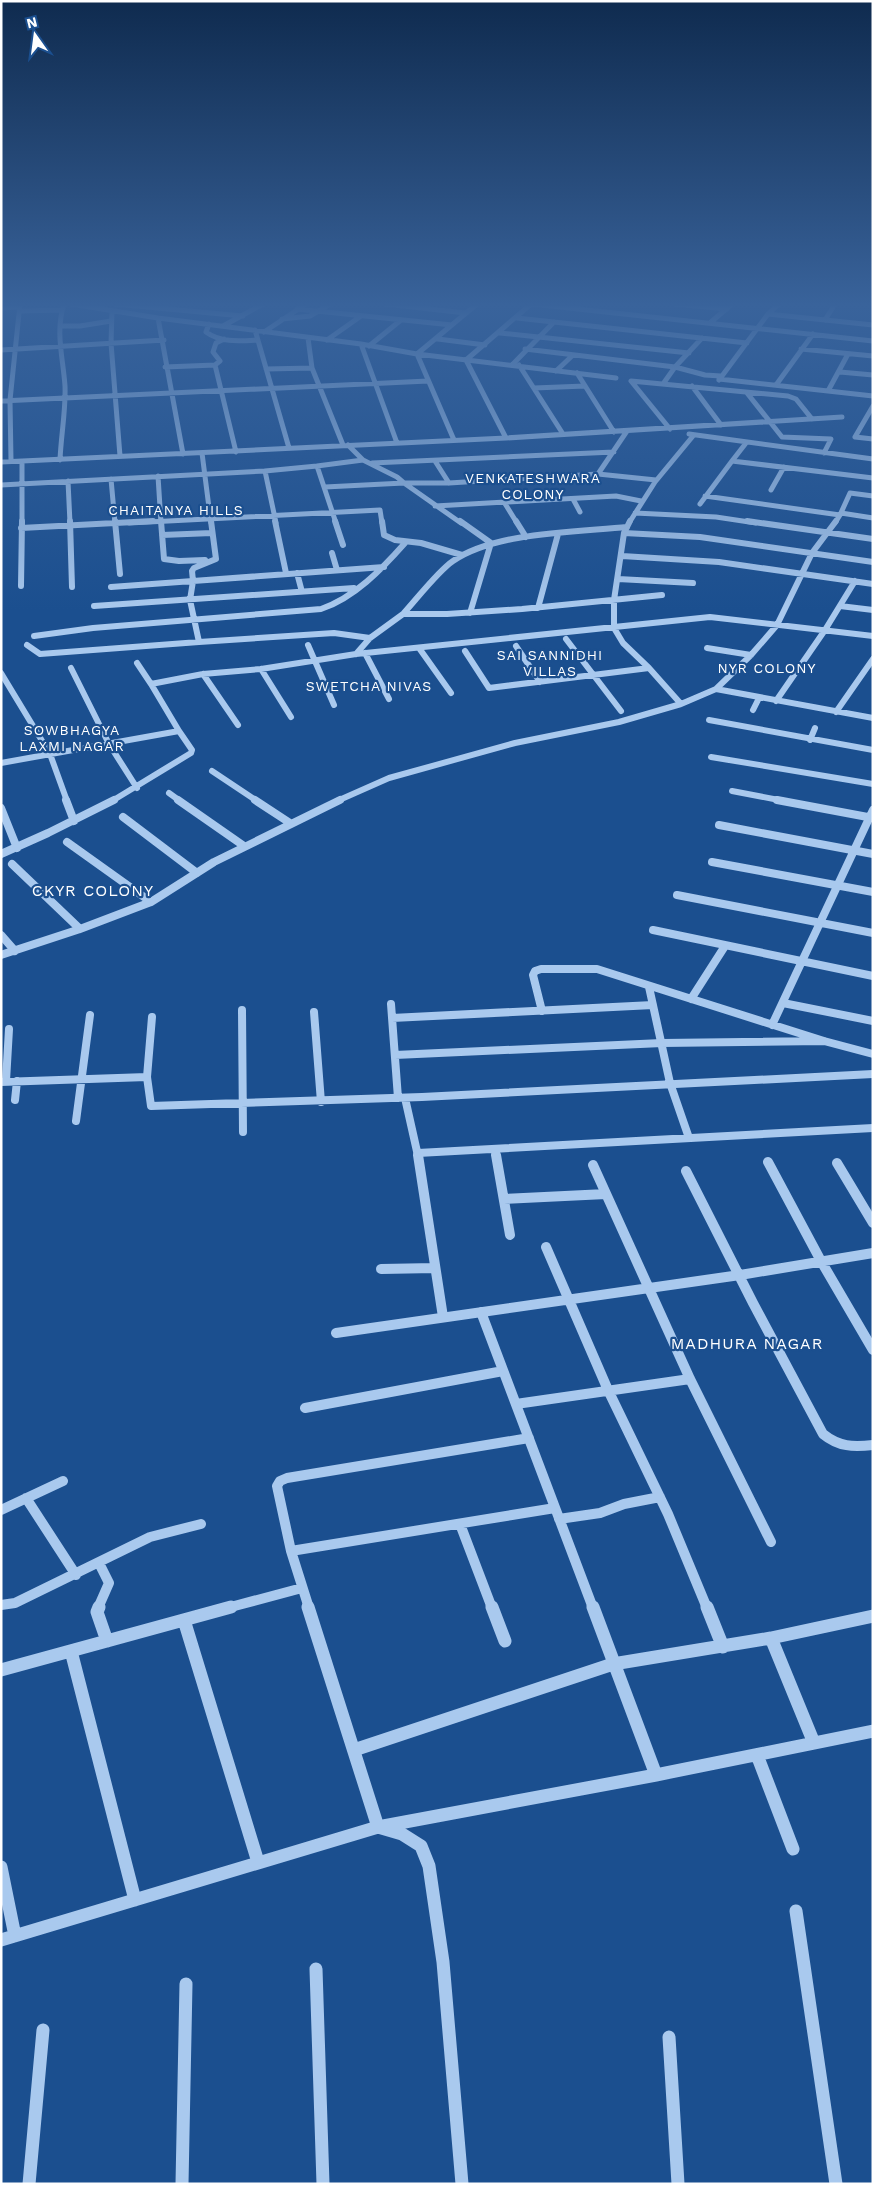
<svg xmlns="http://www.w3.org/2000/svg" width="874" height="2185" font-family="'Work Sans',sans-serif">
<rect width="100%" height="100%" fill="#1b4f8f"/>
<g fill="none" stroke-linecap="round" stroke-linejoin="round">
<path stroke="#a9c9ee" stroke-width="5" d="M71 304 158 318 361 344 417 354 616 378
M115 304 243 316
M385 304 466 313
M532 304 873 341
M674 304 727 309
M1 308 20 307
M297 309 452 325
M19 311 61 310
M112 311 111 343 120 456
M768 314 873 325
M158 318 183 454
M517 318 747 343
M282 319 310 316 330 304
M825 320 835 304
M711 322 732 304
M209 324 206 332C221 343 240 341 258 340
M60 326H80L111 321
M223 326 263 304
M255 330 289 448
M264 332 306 304
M500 333 689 353
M308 338 312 368 343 445
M224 339 216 343 213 352 220 361 215 365 236 452
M438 339 485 345
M327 340 361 316
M361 344 397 443
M369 346 401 320
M525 349 675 367 705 375 721 376
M801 349 873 356
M1 350 164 340
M417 354 454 440
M417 354 477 304
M512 365 554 322
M519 365 563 434
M165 367 215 365
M266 369 312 368
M556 371 573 355
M840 372 873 375
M577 373 614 432
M719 379 828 391 848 354
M719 380 768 314 779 304
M663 384 675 367 702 338
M776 385 813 334
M692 386 721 425
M534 388 585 386
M828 391 873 396
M747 393 782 437 831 439 824 453
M1 401 428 381
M873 406 855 437 873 439
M670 429 631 381 788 396 796 399 812 419
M689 434 873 459
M506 438 466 360 531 304
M746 443 732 461 873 478
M348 445 363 460 397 477 404 483H449L598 474 627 431
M202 453 211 523
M60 460C61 435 66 410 65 386 63 357 55 332 64 304
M11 461 10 400 20 304
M435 461 449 483
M1 462 506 438 842 417
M372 463 614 452
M317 466 363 460
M265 471 276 523
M598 474 656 480
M158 476 161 523
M111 479 115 523
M68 481 70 523
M1 485 265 471 317 466 336 523
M325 487 404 483 461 523
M771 490 784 467
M705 496 840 515 835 523
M573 499 580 512
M504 502 517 523
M700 504 732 461
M435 506 616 496 641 501
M635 513 716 517 756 523
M841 513 873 518
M840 515 850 493 873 496
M22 523V462
M129 523 380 510 382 523
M629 523 655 482 693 436"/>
<path stroke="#a9c9ee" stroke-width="6" d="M70 521 72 587
M115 521 120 574
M161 521 164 559 179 561 205 560
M275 521 286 573
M335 521 343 545
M382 521 384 535 395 540 421 543 462 555
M460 521 491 543 470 613
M516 521 526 537
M747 521 873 539
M21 528 153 521
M624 533 700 537 873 562
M162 535 212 533
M332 553 337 570
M622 556 719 562 873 584
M297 573 302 592
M618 579 693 583
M21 586 22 521
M111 587 193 581 192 571 194 568 216 559 211 521
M94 606 354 588
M840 606 873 610
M538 608 558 534
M403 614C416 600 438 571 453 561 495 532 576 532 627 527
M34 636 93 628 321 609C354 598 382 569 405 543
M566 639 621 711
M199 642 334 633 370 638
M27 645 40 654 199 642 190 600 193 581 384 567
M308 645 334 705
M516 646 540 682
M419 648 451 693
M707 648 751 655
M465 651 489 688 649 668
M365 653 389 699
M356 654 370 638 403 614H447L522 609 662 595
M137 663 151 684
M71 668 109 744 137 788
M261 669 291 717
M1 673 50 754 67 801
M203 674 238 725
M716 689 751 655 777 625 812 553 836 521
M776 701 825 630 855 581
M681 704 716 689 873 718
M753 710 759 698
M836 712 873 659
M709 720 873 750
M810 740 815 728
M711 757 873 784
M1 763 179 731 151 684 203 674 261 669 356 654 710 617 873 636
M212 771 257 801
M732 791 784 801
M169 793 180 801
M112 801 191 753 192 750 179 731
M337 801 389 778 515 743 619 722 681 704 649 668 623 643 614 628V600L624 533 630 521"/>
<path stroke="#a9c9ee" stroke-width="8" d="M66 800 74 821
M178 800 244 846
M255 800 290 823
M777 800 873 818
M1 808 17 848
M123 817 197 873
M719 825 873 854
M67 842 151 902
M1 854 48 833 114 800
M712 862 873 892
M12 864 80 929
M677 895 873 933
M653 930 873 976
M1 935 15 951
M1 955 80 929 151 902 214 862 340 800
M649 987 670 1083 689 1138
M691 999 725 946
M783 1003 873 1021
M391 1004 398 1098
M242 1010 243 1132
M542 1011 533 975 535 971 541 969H597L824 1041 873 1054
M314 1012 321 1102
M392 1018 653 1005
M772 1025 873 810
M395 1055 662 1043 824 1041
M147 1077 152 1017
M6 1081 9 1029
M1 1082 147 1077 151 1106 422 1097 873 1074
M405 1098 418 1156
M15 1100 17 1081
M76 1121 90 1015
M495 1149 496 1156
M418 1153 873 1128"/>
<path stroke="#a9c9ee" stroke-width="10" d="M418 1155 443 1317
M496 1155 510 1235
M768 1162 821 1261 873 1350
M837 1163 873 1223
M593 1165 690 1379 771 1542
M686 1171 753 1303 823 1434C839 1447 853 1447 873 1445
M504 1199 606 1194
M546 1247 608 1390 668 1514 707 1608
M381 1269 435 1268
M481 1312 593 1608
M336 1333 740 1275 873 1253
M516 1404 690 1379
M305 1408 503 1371
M26 1498 76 1575
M1 1510 63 1481
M559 1519 600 1513 624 1504 660 1497
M460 1524 492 1608
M291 1551 555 1508
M1 1605 15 1603 150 1537 201 1524
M98 1608 109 1583 99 1563
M227 1608 302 1588
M309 1608 291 1551 277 1486 280 1481 287 1478 529 1438"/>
<path stroke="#a9c9ee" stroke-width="13" d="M99 1607 97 1612 107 1641
M308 1607 378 1827 656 1775 873 1731
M492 1607 505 1641
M593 1607 656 1775
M707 1607 723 1647
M184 1620 258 1862
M771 1638 814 1743
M71 1651 135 1900
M1 1670 231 1607
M354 1750 613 1664 771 1638 873 1616
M757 1755 793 1849
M1 1867 15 1936
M796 1911 836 2184
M1 1940 378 1827 402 1834 421 1846 429 1866 443 1962 462 2184
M316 1969 323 2184
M669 2037 678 2184
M29 2184 43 2030
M182 2184 186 1984"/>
</g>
<linearGradient id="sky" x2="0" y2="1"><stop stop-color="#0f2b4f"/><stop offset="0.5" stop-color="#39639b"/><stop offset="1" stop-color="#39639b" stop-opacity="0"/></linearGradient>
<rect width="874" height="610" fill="url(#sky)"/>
<g text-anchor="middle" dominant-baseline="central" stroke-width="4.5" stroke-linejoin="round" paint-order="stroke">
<g font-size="14" letter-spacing="1" fill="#fff" stroke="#1b4f8f">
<text x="533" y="478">VENKATESHWARA<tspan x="533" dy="16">COLONY</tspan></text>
<text x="176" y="510">CHAITANYA HILLS</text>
<text x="550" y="655">SAI SANNIDHI<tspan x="550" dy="16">VILLAS</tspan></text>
<text x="767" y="668">NYR COLONY</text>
<text x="369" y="686">SWETCHA NIVAS</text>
<text x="72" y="730">SOWBHAGYA<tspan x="72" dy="16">LAXMI NAGAR</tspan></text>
</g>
<g font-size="16" letter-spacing="1" fill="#fff" stroke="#1b4f8f">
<text x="93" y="890">CKYR COLONY</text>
<text x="747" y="1343">MADHURA NAGAR</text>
</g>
</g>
<rect width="874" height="2185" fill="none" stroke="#ffffff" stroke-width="5"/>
<g transform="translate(35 35) rotate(346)" stroke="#1b4f8f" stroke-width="4" paint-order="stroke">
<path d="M0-4L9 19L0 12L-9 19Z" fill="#ffffff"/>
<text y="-8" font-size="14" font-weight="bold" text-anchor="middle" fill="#ffffff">N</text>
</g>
</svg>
